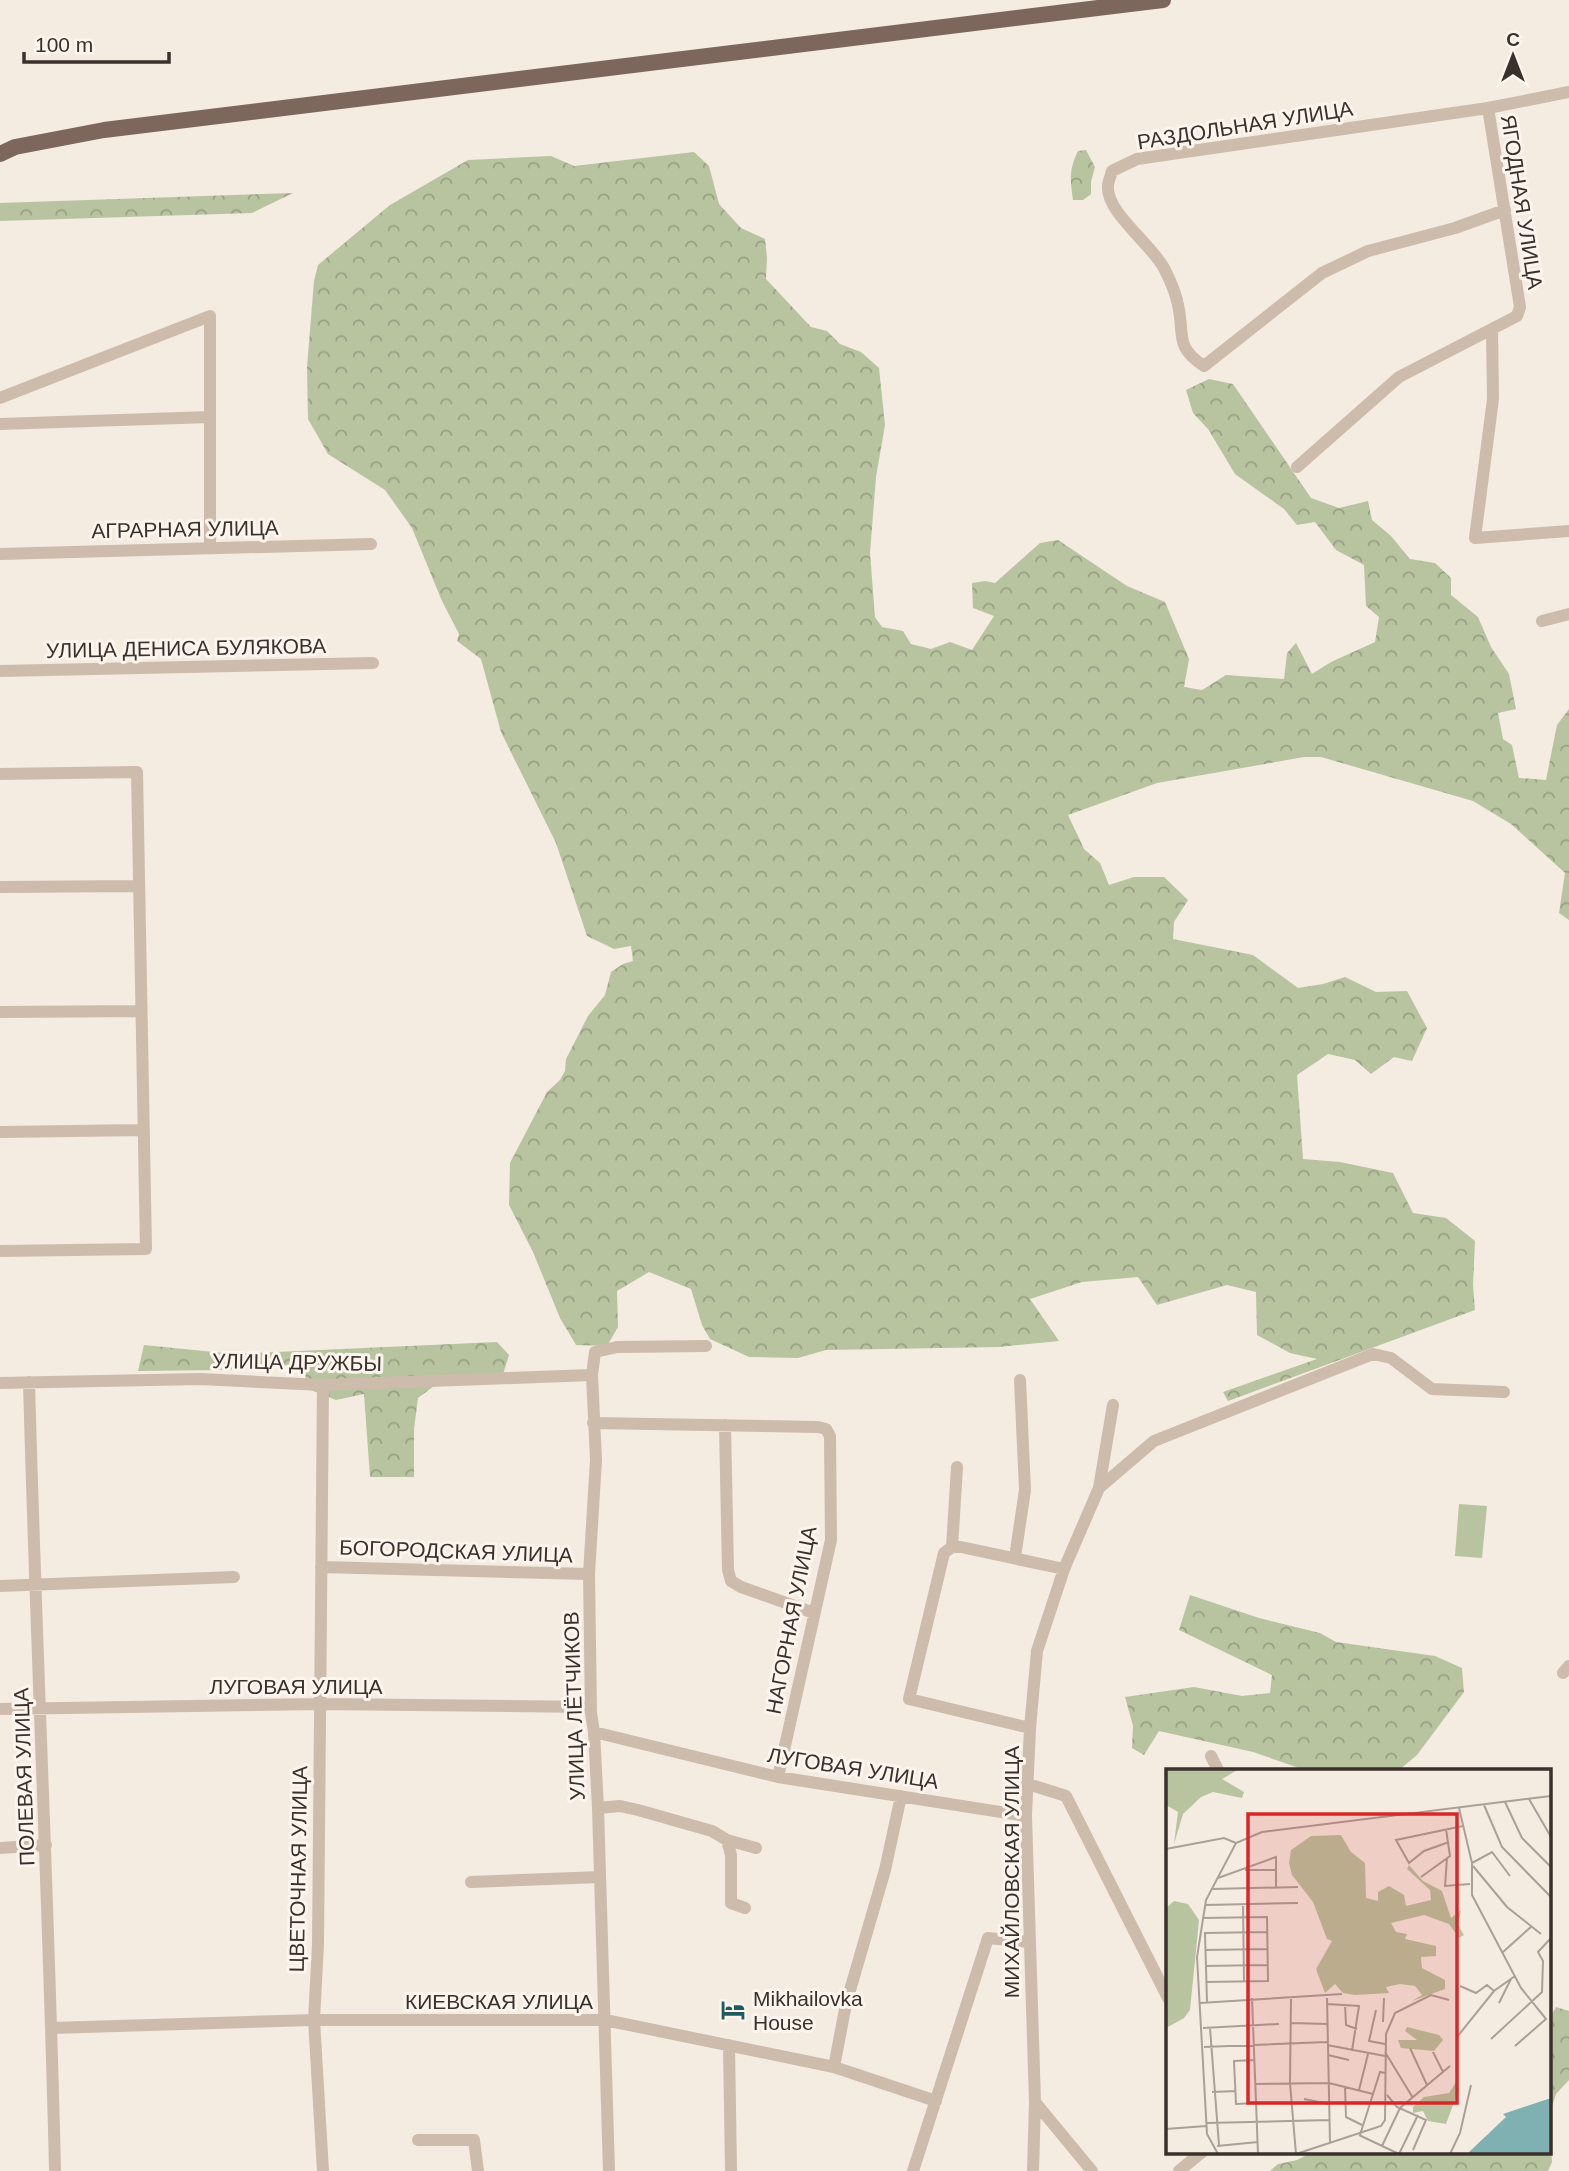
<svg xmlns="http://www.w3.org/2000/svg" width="1569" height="2171" font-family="Helvetica,sans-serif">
<defs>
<pattern id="forest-crowns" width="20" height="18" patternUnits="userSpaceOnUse" patternTransform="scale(1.75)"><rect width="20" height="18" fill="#b8c4a0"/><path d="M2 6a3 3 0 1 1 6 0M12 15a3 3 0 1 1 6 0" fill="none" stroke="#97a083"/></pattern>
</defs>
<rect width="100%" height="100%" fill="#f4ebe1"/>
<path fill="url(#forest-crowns)" d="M1086 150 1095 167 1091 182V194L1083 200H1073C1070 179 1069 170 1078 151Z
M694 152 709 166 719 204 741 228 765 239 767 258 766 279 811 327 827 331 840 344 861 352 879 368 885 425 876 477 870 553 875 617 882 627 903 631 911 644 931 649 950 642 972 650 994 616 973 608 972 583 985 581 995 583 1040 543 1058 540 1127 586 1165 602 1189 659 1184 687 1202 690 1226 675 1284 679 1287 653 1296 643 1312 674 1331 662 1375 642 1379 617 1366 606 1364 565 1336 550 1315 522 1297 525 1284 509 1235 474 1208 429 1193 413 1186 390 1209 379 1233 384 1311 498 1339 508 1368 501 1372 520 1391 536 1410 559 1435 563 1451 578V595L1478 617 1491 647 1509 674 1516 709 1498 713 1503 739 1512 745 1519 778 1546 780 1557 725 1569 709V920L1559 913 1565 873 1511 824 1473 801 1321 757H1304L1157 783 1068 815 1084 849 1100 863 1109 885 1134 877H1164L1188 900 1174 922 1173 939 1253 955 1298 988 1323 984 1345 977 1376 992 1407 991 1427 1028 1412 1061 1394 1057 1371 1074 1355 1060 1328 1054 1297 1075 1303 1159 1340 1162 1393 1173 1413 1213 1446 1218 1475 1241 1473 1285 1475 1310 1228 1401 1223 1392 1317 1359 1290 1353 1257 1335 1256 1292 1227 1285 1157 1305 1138 1277 1082 1282 1030 1299 1059 1341 999 1347 826 1350 798 1358 749 1357 710 1339 702 1325 691 1289 649 1272 617 1291 618 1327 607 1346 576 1345 560 1318 533 1252 509 1205 510 1163 547 1092 560 1080 565 1071 566 1059 588 1016 605 995 611 972 623 964 633 961 631 946 614 949 587 936 556 843 501 732 481 659 457 641 459 634 442 601 412 528 385 490 328 454 308 419 307 367 314 281 318 265 390 205 468 160 551 156 574 166Z
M293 193 252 213 0 221V203Z
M497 1342 509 1355 501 1381 434 1386 418 1398 414 1429V1477H370L364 1394 336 1400 308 1389 303 1364 225 1370 138 1371 144 1345 234 1354Z
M1190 1595 1259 1618 1320 1633 1336 1642 1435 1656 1462 1668 1464 1692 1417 1755 1399 1770H1305L1253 1752 1159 1731 1144 1755 1132 1748 1133 1726 1125 1697 1194 1687 1242 1696 1270 1693 1272 1675 1179 1630Z
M1556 2007 1569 2011V2080L1556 2094 1550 2113V2018Z
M1550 2138 1552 2162 1548 2171H1270L1278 2164 1297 2160 1313 2152H1550Z"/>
<path fill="#b8c4a0" d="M1459 1504 1487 1506 1482 1558 1455 1556Z"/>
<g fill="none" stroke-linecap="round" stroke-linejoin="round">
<path stroke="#cdbbac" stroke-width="12" d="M1505 210 1455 228 1368 251 1322 273 1204 366C1174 346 1185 336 1178 305 1176 294 1170 280 1165 270 1153 245 1106 213 1108 186 1108 181 1111 176 1112 171L1137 159 1488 108 1569 92
M1492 330 1493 399 1475 538 1569 531
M0 398 210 316V547
M0 424 210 417
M1297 467 1399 377 1517 316 1520 307 1488 108
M0 554 371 544
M1542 621 1569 614
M0 671 373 663
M0 774 137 772 146 1249 0 1251
M0 887 139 886
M0 1012 141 1011
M0 1132 143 1130
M29 1382C36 1645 49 1908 55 2171
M0 1383 200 1379 323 1385 592 1375
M323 1385 318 1944 314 2020 323 2171
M593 1423 818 1427 826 1429 830 1436 831 1540 778 1777
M725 1425 728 1570 731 1581 741 1587 814 1613
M957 1467 952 1547 944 1553 909 1699 1030 1728
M1099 1488 1113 1405
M952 1547H961L1064 1569
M1015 1557 1025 1490 1020 1380
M321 1567 589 1574
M0 1586 234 1577
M1563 1673 1569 1666
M0 1709 319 1704 591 1707
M594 1732 778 1777 1026 1816
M1211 1756 1218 1770
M1028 1784 1066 1796 1168 1998
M598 1808 620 1806 638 1810 712 1831 727 1840 756 1848
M727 1840 731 1855V1903L745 1908
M0 1848 46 1845
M471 1882 600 1877
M52 2028 314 2020H605L834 2067 936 2101
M729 2045 731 2171
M834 2067 846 2004 885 1870 901 1796
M1035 2102 1092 2171
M418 2140H474L478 2171
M609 2171 598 1808 594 1732 591 1713 589 1574 596 1460 592 1375 595 1352 617 1347 706 1346
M913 2171 988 1938 1029 1942
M1033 2171 1035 2102 1026 1816 1030 1728 1037 1651 1064 1569 1099 1488 1154 1441 1373 1354 1391 1358 1432 1389 1504 1392
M1179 2171 1202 2152"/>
<path stroke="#7d675c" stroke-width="16" d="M0 154 15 147 104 130 1163 0"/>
</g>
<defs>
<g id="hotel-bare" transform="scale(1.89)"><path d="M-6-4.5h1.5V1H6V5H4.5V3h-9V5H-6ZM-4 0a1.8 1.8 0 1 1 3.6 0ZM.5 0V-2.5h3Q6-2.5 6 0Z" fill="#1f5a5e" stroke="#fbf5ee" stroke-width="2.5" paint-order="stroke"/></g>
</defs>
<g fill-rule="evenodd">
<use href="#hotel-bare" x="733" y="2010"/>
</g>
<g text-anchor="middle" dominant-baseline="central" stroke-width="6" stroke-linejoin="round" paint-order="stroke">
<g font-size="21" fill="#3b302b" stroke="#fbf5ee">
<text transform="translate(1245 125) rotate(-9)">РАЗДОЛЬНАЯ УЛИЦА</text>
<text transform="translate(1522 202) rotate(81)">ЯГОДНАЯ УЛИЦА</text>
<text transform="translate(185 529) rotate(-1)">АГРАРНАЯ УЛИЦА</text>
<text transform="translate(186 648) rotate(-1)">УЛИЦА ДЕНИСА БУЛЯКОВА</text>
<text transform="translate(297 1362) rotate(1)">УЛИЦА ДРУЖБЫ</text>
<text transform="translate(456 1551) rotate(2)">БОГОРОДСКАЯ УЛИЦА</text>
<text transform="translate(791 1620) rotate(-79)">НАГОРНАЯ УЛИЦА</text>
<text x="296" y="1686">ЛУГОВАЯ УЛИЦА</text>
<text transform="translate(574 1706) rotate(-92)">УЛИЦА ЛЁТЧИКОВ</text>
<text transform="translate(853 1768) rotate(9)">ЛУГОВАЯ УЛИЦА</text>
<text transform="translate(24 1777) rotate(-92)">ПОЛЕВАЯ УЛИЦА</text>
<text transform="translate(298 1869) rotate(-89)">ЦВЕТОЧНАЯ УЛИЦА</text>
<text transform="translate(1011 1872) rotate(-90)">МИХАЙЛОВСКАЯ УЛИЦА</text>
<text x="499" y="2001">КИЕВСКАЯ УЛИЦА</text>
</g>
<g font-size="21" fill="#3b302b" stroke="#fbf5ee" text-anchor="start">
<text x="753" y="1998">Mikhailovka<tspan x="753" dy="24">House</tspan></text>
</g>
</g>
<g transform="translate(1166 1769)">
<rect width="385" height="385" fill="#f4ebe1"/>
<path d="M0 0H73L56 10 78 23 76 29 47 23 35 28 17 45 8 75 12 43 0 36ZM175 66 185 83 199 94 200 129 212 132V123L223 117 238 126 240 137 265 131 264 121 241 100 243 96 257 112 276 122 285 149 295 141 292 156 298 166 293 169 283 155 258 146 225 154 230 163 241 165 239 170 270 177V187L255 188 256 199 279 211V220L246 232 256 226 249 217 234 215 220 218 223 224 189 226 177 224 169 215 159 224 150 200 166 172 161 170 147 133 126 106 123 94 125 81 145 67ZM8 132 22 135 33 151 24 241 18 249 0 259V139ZM241 258 273 266 277 271 268 282 235 279 232 271H251L239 262ZM290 313 293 320 280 355 262 352 257 342 247 344V338L258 328 283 324Z" fill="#b8c4a0"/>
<path d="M385 329V385H301L340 348 337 345Z" fill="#7fb0b2"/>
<path fill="none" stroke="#aaa098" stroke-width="2" d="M363 30 385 68M339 33 356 69 385 98M318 36 336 78 385 128M293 39 306 94V126L355 219 380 250 349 277M283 73 258 82 243 94 230 71 297 57M0 80 58 69 70 74M281 89 279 117 304 115M306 94 326 83 344 107M307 97 341 138 375 165M79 101H110M255 108 284 87 280 60M52 109 110 88V118M46 120 132 118M77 135 78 212M40 136 132 134M36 149 101 148 102 212 40 213M38 164 101 163M39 164 41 233M39 181 101 180M337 183 366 157M39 197 101 196M294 217 310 224 321 216 328 222M86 229 92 385M161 229 164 373M125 230 124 314 130 385M34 234 176 225M333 234 345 210M161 235 193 237 186 282M179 235 180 256 191 260M210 241 203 272 219 275M217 253 218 229M125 254 161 255M37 259 113 255M44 259 53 376M291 268 328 222 349 207M325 270 376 223 377 192 372 183 385 169M161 276 219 287M38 278 161 273M244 279 261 316M219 283 247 329M267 283 277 303M162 286 183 291M89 291 68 292 70 335 90 334M89 315 163 314 207 325M179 318 180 348 196 356M193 321 202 285M46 323 70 322M221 326 231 338 260 351 247 381M138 330 163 335M41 354 164 351M0 360 40 357M193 366 233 385M194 366 214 303 219 304M51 377 92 373M216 377 234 339 284 297M52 385 41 365 31 188 40 131 70 74 96 63 385 27M130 385 215 357 219 351 220 265 229 244 265 226 283 231M233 385 252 346M284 385 294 364 305 316"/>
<path fill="#d62828" fill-opacity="0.15" stroke="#d62828" stroke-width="3.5" d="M82 45H291V334H82Z"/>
<rect width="385" height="385" fill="none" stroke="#3b302b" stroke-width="3.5"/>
</g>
<g transform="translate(1513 56)" stroke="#fbf5ee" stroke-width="5" paint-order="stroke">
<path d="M0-5L12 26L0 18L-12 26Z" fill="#3b302b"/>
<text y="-10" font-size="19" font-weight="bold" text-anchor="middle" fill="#3b302b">С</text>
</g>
<path d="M24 52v10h145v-10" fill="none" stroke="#3b302b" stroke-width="3.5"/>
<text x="35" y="52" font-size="21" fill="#3b302b" stroke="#fbf5ee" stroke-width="5" paint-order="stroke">100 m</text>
</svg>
